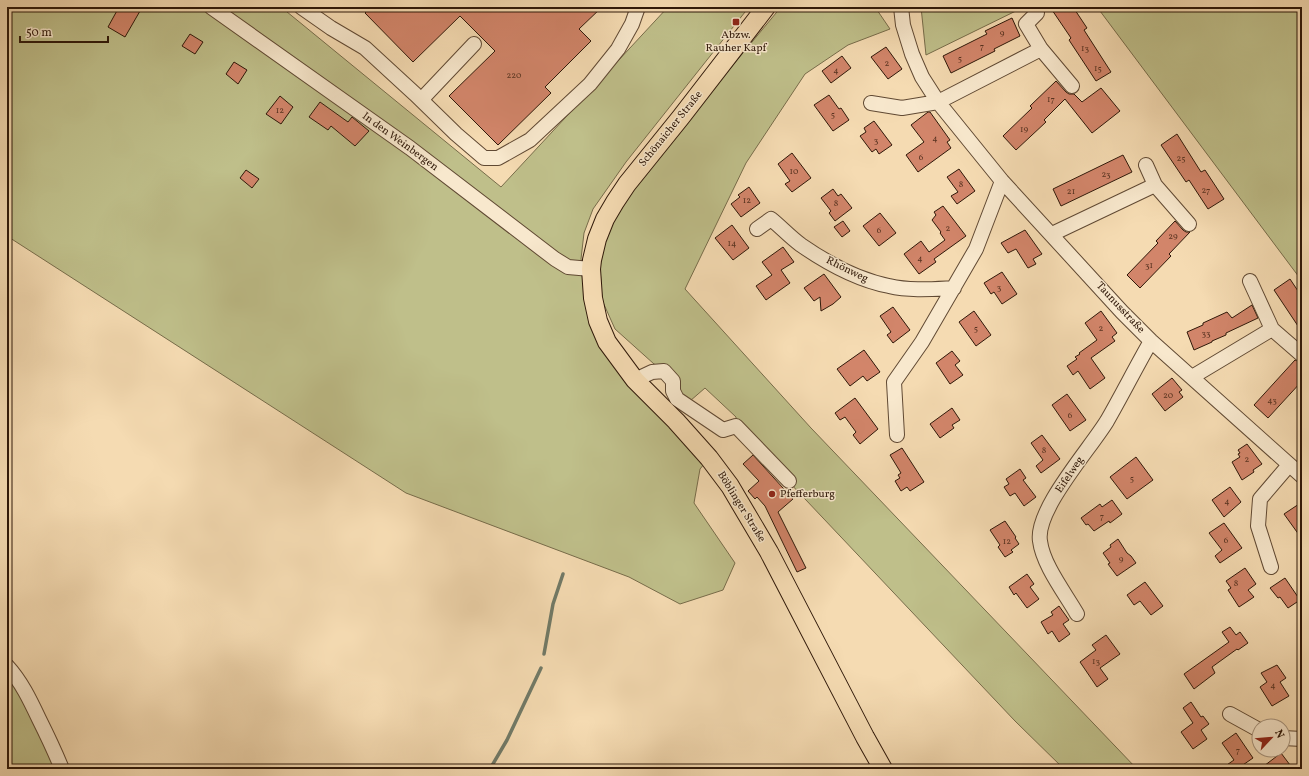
<svg xmlns="http://www.w3.org/2000/svg" width="1309" height="776" font-family="Vollkorn,serif">
<rect width="100%" height="100%" fill="#f5dbb2"/>
<filter id="stains"><feTurbulence type="fractalNoise" baseFrequency=".005" numOctaves="4"/><feColorMatrix values="0 0 0 0 .2 0 0 0 0 .09 0 0 0 0 .02 0 0 0 .5 -.17"/></filter>
<radialGradient id="worn" r=".72"><stop offset=".6" stop-color="#630" stop-opacity="0"/><stop offset="1" stop-color="#630" stop-opacity=".3"/></radialGradient>
<path fill="#bfbf8a" stroke="#776c4a" d="M7 7H281L501 187 668 7H749L626 162 593 209 584 233 581 259 593 297 635 380 709 458 700 469 694 503 735 563 723 590 680 604 629 577 406 493 7 236Z
M781 7H875L890 29 848 45 805 74 746 163 685 289 811 428 1137 769H1064L1015 721 736 426V417L705 388 690 401 680 393 672 370 654 364 615 329 602 300 600 267 604 242 612 218 646 170Z
M921 7H1024L926 55Z
M1097 7H1302V281Z
M13 673 62 769H7V686Z"/>
<g fill="none" stroke-linecap="round" stroke-linejoin="round">
<path stroke="#717a67" stroke-width="3.5" d="M544 654 553 604 563 574
M490 769 507 740 541 668"/>
</g>
<path fill="#d2856a" stroke="#2f1809" d="M119 7H133L140 11 125 37 108 27Z
M371 7H602L579 29 591 41 545 87 551 93 498 145 449 96 495 51 460 16 413 62 365 13Z
M1050 7H1073L1087 28 1084 30 1111 72 1096 81 1069 40 1071 38Z
M1012 18 1020 36 994 49 995 51 951 73 943 56 987 34 985 31Z
M190 34 203 42 195 54 182 46Z
M886 47 902 69 888 79 871 57Z
M842 56 851 68 831 83 822 71Z
M234 62 247 70 238 84 226 74Z
M1056 81 1066 92 1069 94H1074L1082 102 1101 88 1120 111 1092 133 1065 99 1044 120 1046 122 1016 150 1003 136 1032 108 1030 106Z
M829 95 839 109 841 108 849 120 833 131 814 105Z
M280 96 293 107 281 124 266 114Z
M320 102 348 122 352 117 369 131 355 146 331 126 328 130 309 117Z
M928 112H930L950 140 947 142 951 148 918 172 906 155 924 142 911 125Z
M874 121 892 145 879 154 876 149 872 152 860 136 866 132 864 128Z
M1177 134 1201 172 1205 170 1224 199 1208 209 1189 180 1186 182 1161 145Z
M792 153 811 178 792 192 785 184 790 181 778 164Z
M1123 155 1132 172 1061 206 1053 189Z
M959 169 975 191 957 204 951 196 958 192 947 177Z
M246 170 259 179 252 188 240 178Z
M749 187 760 203 741 217 731 204 740 197 738 195Z
M833 189 838 196 841 194 852 208 835 221 829 213 831 211 821 198Z
M943 206 966 236 934 259 936 262 919 274 904 254 921 241 929 252 945 240 940 233 941 232 932 220 936 215 934 212Z
M880 213 896 233 879 246 863 226Z
M843 221 850 231 842 237 834 227Z
M1175 221 1183 230 1186 232H1190L1169 254 1171 256 1140 288 1127 275 1158 243 1156 241Z
M732 225 749 248 733 260 715 238Z
M1025 230 1042 254 1033 259 1036 264 1028 268 1016 249 1008 253 1001 243Z
M783 247 794 262 781 270 790 283 766 300 756 286 772 275 762 262Z
M1002 272 1017 294 1002 304 994 292 991 294 984 283Z
M824 274 841 297 833 304 821 311 820 297 814 301 804 288Z
M1290 279 1302 297V332L1274 290Z
M1252 305 1258 318 1226 333V335L1212 341V342L1194 350 1187 332 1203 325V323L1227 312 1232 318Z
M893 307 910 330 893 343 887 335 891 332 880 316Z
M974 311 991 335 976 346 959 322Z
M1101 311 1117 333 1112 337 1115 341 1091 358 1105 378 1090 389 1078 371 1073 375 1067 366 1077 359 1075 357 1080 354 1079 353 1097 340 1085 323Z
M864 350 880 372 867 381 863 376 850 386 837 369Z
M952 351 960 361 955 365 963 375 950 384 936 363Z
M1295 360 1302 363V381L1268 418 1254 405Z
M1172 378 1182 390 1179 392 1183 397 1165 411 1152 394Z
M1067 394 1086 420 1070 431 1052 405Z
M855 398 878 429 860 444 853 435 856 432 845 417 840 420 835 413Z
M952 408 960 420 952 425 954 428 940 438 930 424Z
M1042 435 1060 459 1041 473 1036 466 1043 460 1031 443Z
M1247 444 1262 464 1253 470 1254 472 1242 480 1232 462 1240 457 1238 454 1240 453 1238 450Z
M902 448 924 482 910 491 907 487 901 491 895 481 900 478 898 475 901 473 890 455Z
M753 455 793 499 778 512 806 568 797 572 765 506 757 497 755 499 748 491 759 481 743 464Z
M1136 457 1153 480 1127 499 1110 477Z
M1020 469 1026 478 1023 480 1036 497 1024 506 1015 493 1010 496 1004 487 1009 484 1006 479Z
M1230 487 1241 502 1224 517 1212 500Z
M1112 500 1122 514 1110 523 1109 521 1094 531 1088 524 1086 525 1081 518 1100 504 1102 507Z
M1302 502V539L1284 514Z
M1005 521 1016 537 1015 538 1019 544 1011 550 1013 552 1005 557 998 547 1000 545 990 530Z
M1224 523 1242 548 1220 563 1215 556 1222 550 1209 533Z
M1118 539 1127 553 1131 556 1136 563 1117 576 1108 564 1110 563 1103 553 1111 547 1110 545Z
M1245 568 1256 584 1248 590 1254 597 1239 607 1228 590 1231 588 1226 581Z
M1027 574 1034 584 1030 587 1039 599 1027 608 1016 593 1014 595 1009 587Z
M1285 578 1300 600 1288 608 1280 597 1278 598 1270 588Z
M1145 582 1163 606 1151 615 1140 601 1134 605 1127 595Z
M1059 606 1069 620 1063 624 1070 634 1059 642 1052 631 1048 634 1041 622 1053 615 1051 612Z
M1230 627 1236 635 1240 632 1248 643 1238 650 1237 649 1212 667 1215 673 1194 689 1184 674 1229 642 1222 632Z
M1106 635 1120 654 1100 668 1108 679 1097 687 1080 662 1096 650 1092 645Z
M1277 665 1286 678 1280 682 1289 696 1272 706 1260 687 1267 682 1261 673Z
M1191 702 1201 717 1203 716 1209 724 1201 730 1207 739 1193 749 1181 732 1193 723 1183 708Z
M1236 733 1253 758 1237 769H1221L1234 760 1222 743Z
M1281 753 1293 769H1260Z"/>
<g fill="none" stroke-linecap="round" stroke-linejoin="round">
<g stroke="#604933" stroke-width="16">
<path id="minor" d="M211 7 410 148 555 259 568 267 591 269
M301 7 331 28 365 48 415 94 456 134 484 158H498L530 140 590 84 618 49 632 24 638 7
M901 7 903 25 912 54 922 77 938 102 1002 181 1122 312 1151 341 1302 476
M1037 13 1026 24 1041 49
M421 100 474 44
M871 103 902 108 938 102 1041 49 1072 86
M1146 165 1155 185
M757 229 771 219C781 227 790 237 801 245 827 263 858 280 889 286 910 291 933 289 954 288
M1052 234 1155 185 1189 224
M1250 281 1272 329
M1192 377 1272 329 1302 355
M635 380 652 372 664 371 673 381V391L677 399 723 430 736 426 789 481
M897 435 894 382 922 342 976 249 1002 181
M1271 567 1258 526 1260 499 1289 465
M1077 614C1065 593 1043 565 1040 541 1035 510 1090 449 1107 421 1122 395 1136 367 1151 341
M7 666C21 681 30 700 39 719 47 735 55 752 62 769
M1230 714 1259 730
M1283 738 1302 739"/>
</g>
<g stroke="#2f1809" stroke-width="20">
<path id="major" d="M766 7 681 117 627 184 615 202 605 219 597 239 592 260 591 269 593 298 598 321 607 342 635 380 676 421 709 458 730 486 769 552 865 737 883 769"/>
</g>
<use href="#minor" stroke="#f8e8cd" stroke-width="14"/>
<use href="#major" stroke="#f5dbb2" stroke-width="18"/>
</g>
<g fill="#8f2418" stroke="#f8e8cd" stroke-width="1.5">
<rect x="732" y="18" width="8" height="8" rx="2"/>
<circle cx="772" cy="494" r="4"/>
</g>
<g text-anchor="middle" dominant-baseline="central" stroke-width="3" stroke-linejoin="round" paint-order="stroke">
<g font-size="9" fill="#583321">
<text x="1002" y="33">9</text>
<text x="982" y="46">7</text>
<text x="1085" y="48">13</text>
<text x="960" y="58">5</text>
<text x="887" y="63">2</text>
<text x="1098" y="68">15</text>
<text x="836" y="70">4</text>
<text x="514" y="75">220</text>
<text x="1051" y="99">17</text>
<text x="280" y="110">12</text>
<text x="833" y="114">5</text>
<text x="1024" y="129">19</text>
<text x="935" y="138">4</text>
<text x="876" y="140">3</text>
<text x="921" y="157">6</text>
<text x="1181" y="158">25</text>
<text x="794" y="171">10</text>
<text x="1106" y="174">23</text>
<text x="961" y="184">8</text>
<text x="1206" y="190">27</text>
<text x="1071" y="191">21</text>
<text x="747" y="200">12</text>
<text x="836" y="203">8</text>
<text x="948" y="228">2</text>
<text x="879" y="230">6</text>
<text x="1173" y="236">29</text>
<text x="732" y="243">14</text>
<text x="920" y="258">4</text>
<text x="1149" y="265">31</text>
<text x="999" y="287">3</text>
<text x="976" y="328">5</text>
<text x="1101" y="328">2</text>
<text x="1206" y="333">33</text>
<text x="1168" y="395">20</text>
<text x="1272" y="400">43</text>
<text x="1070" y="415">6</text>
<text x="1044" y="450">8</text>
<text x="1247" y="459">2</text>
<text x="1132" y="478">5</text>
<text x="1227" y="501">4</text>
<text x="1102" y="516">7</text>
<text x="1226" y="540">6</text>
<text x="1007" y="541">12</text>
<text x="1121" y="559">9</text>
<text x="1236" y="583">8</text>
<text x="1096" y="661">13</text>
<text x="1273" y="685">4</text>
<text x="1238" y="750">7</text>
</g>
<g font-size="11" fill="#2f1809" stroke="#f8e8cd">
<text x="736" y="35">Abzw.<tspan x="736" dy="13">Rauher Kapf</tspan></text>
<text x="780" y="494" text-anchor="start">Pfefferburg</text>
</g>
<g font-size="11" fill="#2f1809" stroke="#f8e8cd">
<text transform="translate(671 129) rotate(-51)">Schönaicher Straße</text>
<text transform="translate(400 142) rotate(36)">In den Weinbergen</text>
<text transform="translate(847 270) rotate(26)">Rhönweg</text>
<text transform="translate(1120 308) rotate(47)">Taunusstraße</text>
<text transform="translate(1070 475) rotate(-56)">Eifelweg</text>
<text transform="translate(741 507) rotate(58)">Böblinger Straße</text>
</g>
</g>
<rect width="1309" height="776" fill="none" stroke="#f5dbb2" stroke-width="24"/>
<rect x="8" y="8" width="1293" height="760" fill="none" stroke="#2f1809" stroke-width="2"/>
<rect x="12" y="12" width="1285" height="752" fill="none" stroke="#2f1809"/>
<g transform="translate(1271 738) rotate(64)"><circle r="19" fill="#f8e8cd" stroke="#a8957f"/>
<path d="M0-3L7 15L0 10L-7 15Z" fill="#8f2418"/>
<text y="-6" font-size="11" font-weight="bold" text-anchor="middle" fill="#2f1809">N</text>
</g>
<path d="M20 36v6h88v-6" fill="none" stroke="#2f1809" stroke-width="2"/>
<text x="26" y="36" font-size="12" fill="#2f1809" stroke="#f8e8cd" stroke-width="3" paint-order="stroke">50 m</text>
<rect width="100%" height="100%" filter="url(#stains)"/>
<rect width="100%" height="100%" fill="url(#worn)"/>
</svg>
